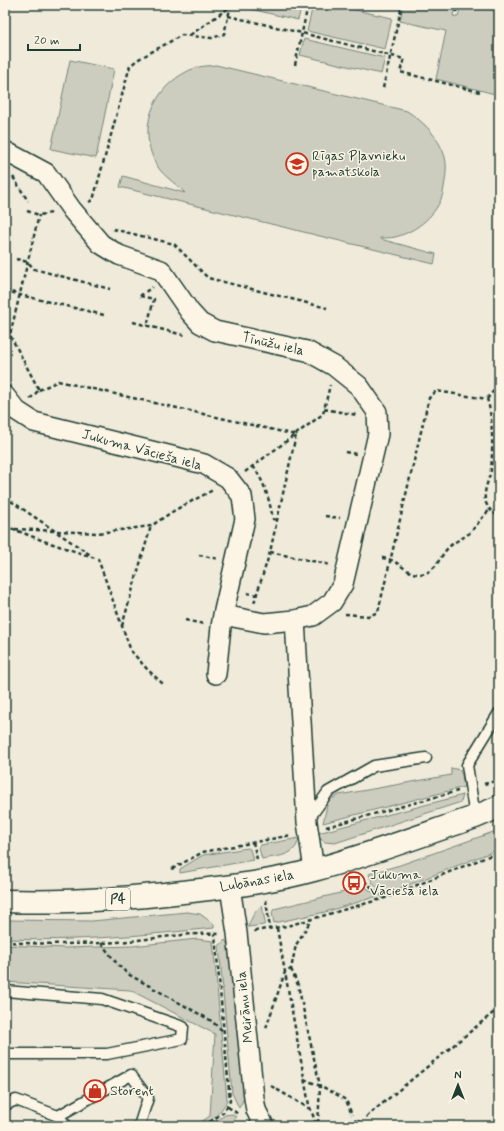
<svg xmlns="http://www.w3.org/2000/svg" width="504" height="1131" font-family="Mynerve,sans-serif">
<rect width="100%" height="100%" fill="#efeada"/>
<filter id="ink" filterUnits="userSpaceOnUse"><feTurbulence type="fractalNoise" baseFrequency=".025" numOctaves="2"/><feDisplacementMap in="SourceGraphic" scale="8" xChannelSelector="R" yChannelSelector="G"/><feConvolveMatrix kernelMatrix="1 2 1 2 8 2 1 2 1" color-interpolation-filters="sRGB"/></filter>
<g filter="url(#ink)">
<path fill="#cccdbf" stroke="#76857a" d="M251 5H302L298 20 250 9Z
M313 5H332L392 18 385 49 307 31Z
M403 5H455L453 16 458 17 461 5H499V95L436 79 446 31 400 21Z
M304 39 385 58 381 74 300 55Z
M70 60 114 69 96 158 51 149Z
M216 65 407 111C424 122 439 137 445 157 447 164 446 174 445 181 444 185 444 189 443 193 438 214 416 232 395 237 391 238 385 238 380 238V239L436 254 434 264 120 187 123 176 185 193C175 182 160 175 154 160 137 123 157 82 195 68 201 66 209 66 216 65Z
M451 768 460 770 462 775 464 787 323 823 328 801 339 795 451 775Z
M463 795 461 802 335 843 325 842 319 838 318 833Z
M499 830V849L386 894 373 884 369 874 400 865Z
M299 838C296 857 277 856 262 859L259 848 261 845Z
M248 848 250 849 253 860 180 873V869L203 855Z
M365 887 378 896 325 912 274 923 272 913 274 909Z
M262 905 265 922 264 925 248 927C251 918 255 911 262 905Z
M187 912 200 914 214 924V928C145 935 75 942 5 939V920L92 921Z
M197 939 213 941 227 1100C222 1112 208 1126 195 1126L210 1116 215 1034 130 990 5 982V945L65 948 132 946Z
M225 940 230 948 244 1098 239 1108 232 1093 219 946Z
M232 1114 236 1117 229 1126H210L225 1115Z"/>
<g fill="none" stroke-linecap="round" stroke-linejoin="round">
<g stroke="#1f3d34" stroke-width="13">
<path id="service" d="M475 817 467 765 499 713
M308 820 328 792 374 766 426 758
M5 991 102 999 183 1027 182 1039 107 1054H5
M5 1105 16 1100 58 1116 67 1126
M58 1116 131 1075 148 1098 139 1126
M355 1126H356"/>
</g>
<g stroke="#1f3d34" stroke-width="22">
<path id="minor" d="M5 151 46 173 72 210 101 244 119 255 161 270 190 312 200 323 215 331 307 351 334 366 359 386 377 412 378 434 343 584 332 602 313 616 295 620 264 623 223 615 245 519 242 496 228 478 204 464 34 422 17 411 5 396
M295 620 307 822 314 870
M216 674 221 627 223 615
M230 887 237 933 254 1098 256 1110 264 1126"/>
</g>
<g stroke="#1f3d34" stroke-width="25">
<path id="primary" d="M5 901C65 903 124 899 183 892 227 887 271 882 314 870 369 855 422 835 475 817L499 807"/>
</g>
<path stroke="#1f3d34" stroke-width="2.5" stroke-dasharray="4 3" stroke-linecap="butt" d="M456 12 458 5
M228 16 302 33 404 59 400 72 480 92
M190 35 230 7
M295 65 308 5
M383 88 402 5
M13 177 28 201
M89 202 93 200 130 66 137 60 182 35 212 38 224 34 231 5
M27 211 39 215 52 213
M113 229 174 244 208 278 327 308
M16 259 28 262 34 269 110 289
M5 290 20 295 104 315
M140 296 154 299 147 326
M140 296 152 287
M133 322 187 336
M39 390 58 381 296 435 270 552 254 603
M30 399 39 390 10 335 39 215
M487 399 499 384
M324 409 357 415
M345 452 356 454
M253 466C265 483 269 499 273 519L277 520
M245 472 323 414 330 385
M5 497 92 556
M325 516 340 518
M5 526 44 541 98 559 131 651 147 669 163 684
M15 529 98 533 151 526 175 510 213 490
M270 552 331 565
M199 555 219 559
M382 558C385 558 388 559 391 560 401 564 407 573 418 574 436 575 439 556 449 547 454 542 461 539 467 535 476 528 481 517 490 510
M247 593 256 595
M345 614 369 616 378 612 429 398 436 391 487 399C493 416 493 451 491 470 489 480 482 493 486 503 489 510 493 513 499 516
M185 620 204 624
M122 626 151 526
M484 784 499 780
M326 827 458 791
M253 842 257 859
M172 869 203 852 292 835
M364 881 385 898
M266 900 270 929
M277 928 309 1105 317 1126
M254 931 287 926 385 898 499 852
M5 942C42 944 79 945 116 942 150 940 185 932 220 934
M101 943 118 965 128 974 210 1020 223 1031
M291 969 298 985 320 1086 318 1126
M266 1028 285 972 291 969 296 945 311 920
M304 1079 325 1088 346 1100 352 1115
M271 1086 310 1109
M228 1107 238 1114
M366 1117 499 1008
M204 1126 224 1112 230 1101 215 934"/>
<use href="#service" stroke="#fcf5e5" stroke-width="10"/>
<use href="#minor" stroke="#fcf5e5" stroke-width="19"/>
<use href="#primary" stroke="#fcf5e5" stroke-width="22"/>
</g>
</g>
<defs>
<g id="school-ring" transform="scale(1.15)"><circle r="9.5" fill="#fcf5e5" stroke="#c8321e" stroke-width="1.5"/><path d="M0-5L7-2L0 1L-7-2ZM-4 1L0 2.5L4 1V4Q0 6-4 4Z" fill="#c8321e"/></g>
<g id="bus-ring" transform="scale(1.15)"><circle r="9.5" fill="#fcf5e5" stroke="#c8321e" stroke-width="1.5"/><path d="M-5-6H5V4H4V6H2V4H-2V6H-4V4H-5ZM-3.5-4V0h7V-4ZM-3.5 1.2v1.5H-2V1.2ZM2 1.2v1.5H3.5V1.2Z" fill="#c8321e"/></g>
<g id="shop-ring" transform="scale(1.15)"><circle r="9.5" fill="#fcf5e5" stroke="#c8321e" stroke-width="1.5"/><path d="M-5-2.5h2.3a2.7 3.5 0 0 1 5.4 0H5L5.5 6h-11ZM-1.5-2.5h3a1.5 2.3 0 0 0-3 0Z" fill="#c8321e"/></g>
</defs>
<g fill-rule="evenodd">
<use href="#school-ring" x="297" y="164"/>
<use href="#bus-ring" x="354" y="883"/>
<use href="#shop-ring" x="95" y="1091"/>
</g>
<g text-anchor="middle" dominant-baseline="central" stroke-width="3" stroke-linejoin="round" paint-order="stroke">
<rect fill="#fcf5e5" stroke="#617469" stroke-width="1" x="106" y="888" width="24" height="22" rx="3"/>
<g font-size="13" font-weight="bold" fill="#1f3d34">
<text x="118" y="899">P4</text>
</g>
<g font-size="14" fill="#1f3d34" stroke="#fcf5e5" text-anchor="start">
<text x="312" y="156">Rīgas Pļavnieku<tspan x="312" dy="16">pamatskola</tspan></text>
<text x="370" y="875">Jukuma<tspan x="370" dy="16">Vācieša iela</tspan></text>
<text x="110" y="1091">Storent</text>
</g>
<g font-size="14" fill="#1f3d34" stroke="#fcf5e5">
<text transform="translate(273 344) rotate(13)">Tīnūžu iela</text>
<text transform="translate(142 450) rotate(15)">Jukuma Vācieša iela</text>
<text transform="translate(257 881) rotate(-10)">Lubānas iela</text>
<text transform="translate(245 1007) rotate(-96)">Meirānu iela</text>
</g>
</g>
<rect width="504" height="1131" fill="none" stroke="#fcf5e5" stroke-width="20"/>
<rect x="10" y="10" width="484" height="1111" fill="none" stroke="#1f3d34" stroke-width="1.5" filter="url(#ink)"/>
<g transform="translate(458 1085)" stroke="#fcf5e5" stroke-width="3" paint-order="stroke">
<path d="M0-3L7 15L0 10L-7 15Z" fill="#1f3d34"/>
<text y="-6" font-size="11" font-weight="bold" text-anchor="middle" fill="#1f3d34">N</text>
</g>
<path d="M28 44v6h52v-6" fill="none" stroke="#1f3d34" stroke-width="2"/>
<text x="34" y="44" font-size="12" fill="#1f3d34" stroke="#fcf5e5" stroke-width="3" paint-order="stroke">20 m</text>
</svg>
